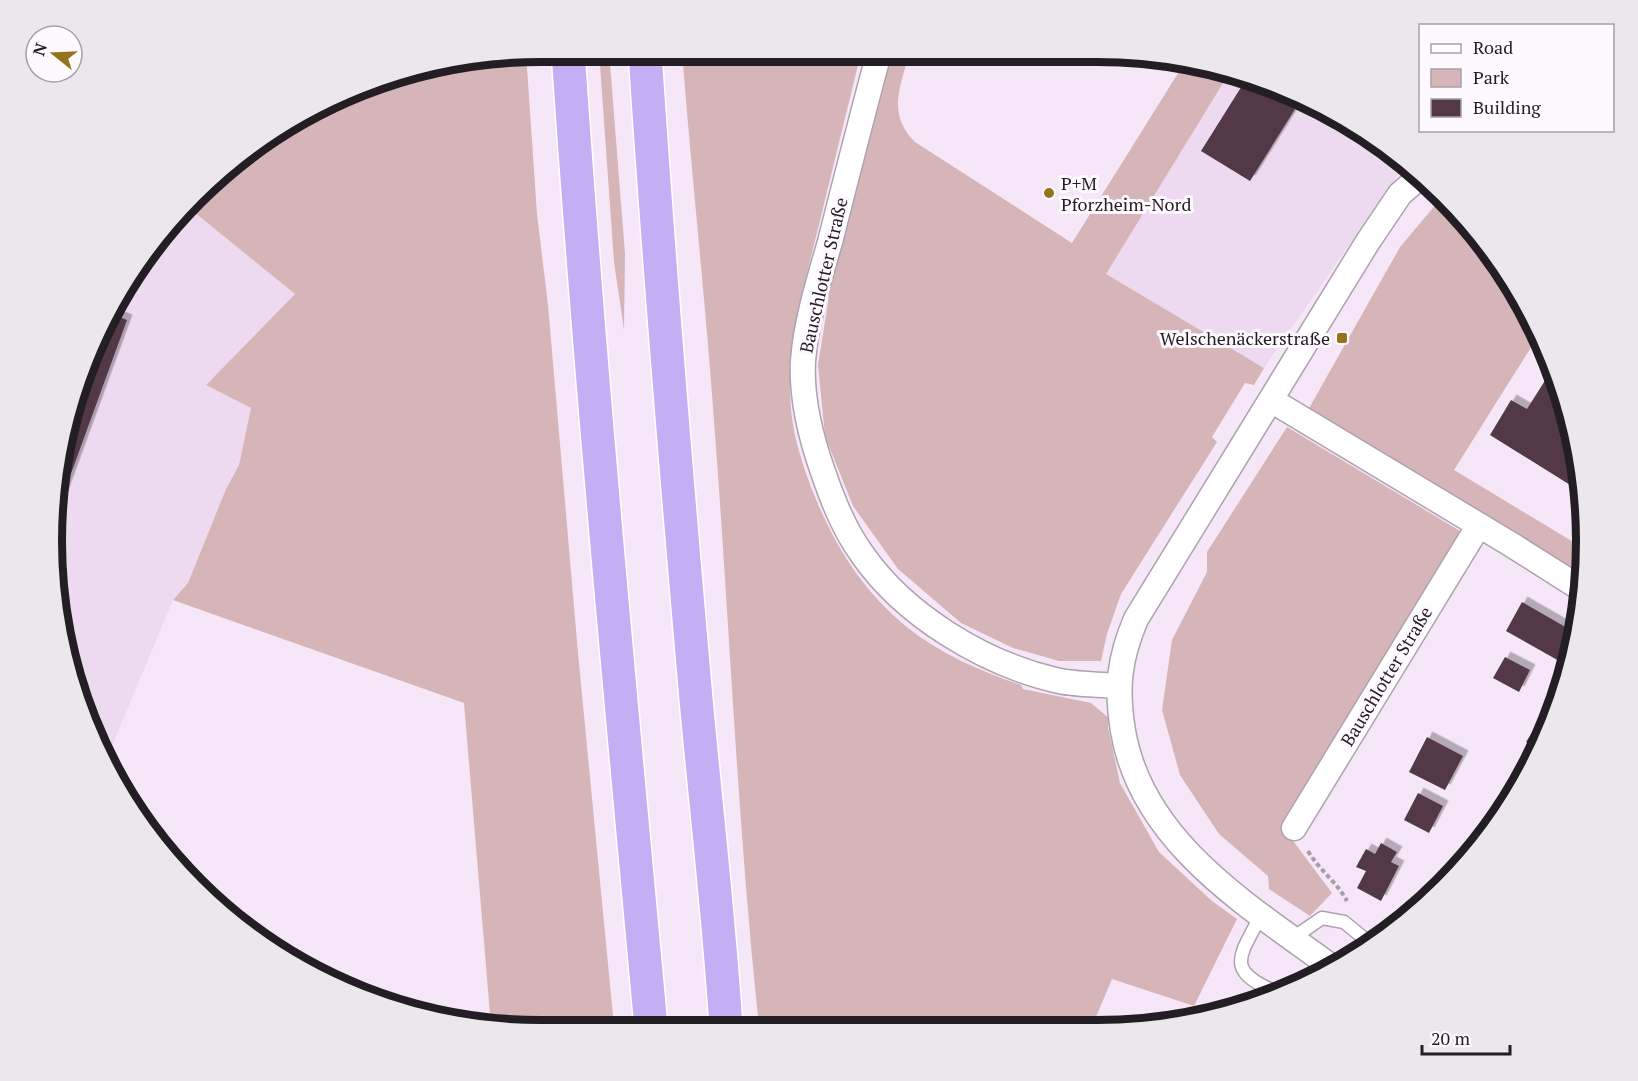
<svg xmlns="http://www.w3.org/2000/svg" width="1638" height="1081" font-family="'PT Serif',serif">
<defs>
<filter id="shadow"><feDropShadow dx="5.5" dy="-5.5" stdDeviation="0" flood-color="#0004"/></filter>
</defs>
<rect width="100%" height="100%" fill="#f6e7f8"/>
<path fill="#edd9f0" d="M1228 75 1314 101 1406 163 1264 368 1105 274Z
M189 208 295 294 206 385 251 408 239 465 226 489 188 583 173 600 107 758 60 636 52 508 88 353 152 242Z"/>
<path fill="#d6b5b8" d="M599 51H609L625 254 624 330 614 262Z
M682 52 861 53 797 314C792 346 788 376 791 409 793 433 800 456 808 479 830 538 858 587 908 628 941 654 982 672 1021 685L1023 689 1091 703 1109 718 1108 727 1120 783 1159 852 1212 901 1237 919 1194 1006 1112 979 1091 1029 759 1027C738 830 730 632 715 434 706 307 692 179 682 52Z
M526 53 537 214 548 305 578 653 614 1026H491L464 703 173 600 188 583 226 489 239 465 251 408 206 385 295 294 189 208 268 134 383 77Z
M888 53 909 54C900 88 887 114 915 142L1072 243 1185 62 1228 75 1106 274 1264 368 1254 385 1245 383 1212 437 1217 442 1121 594 1107 634 1101 661H1059L1013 648 961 623 898 569 853 506 825 436 818 365 832 277Z
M1443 196 1486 243 1537 324 1540 333 1454 470 1585 549 1584 581 1308 410 1400 247Z
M1287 427 1460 531 1282 826 1332 893 1310 916 1269 889 1268 876 1219 834 1180 775 1162 710 1172 640 1207 572V552Z"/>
<path fill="#533946" filter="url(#shadow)" d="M1245 81 1302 98 1250 181 1201 151Z
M111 314 127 320 53 523 52 508 88 353Z
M1553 368 1570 414 1583 493 1490 435 1511 400 1527 409Z
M1522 602 1576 633 1568 666 1506 631Z
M1505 657 1530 670 1519 692 1493 678Z
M1543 715 1551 721 1538 749 1526 742Z
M1427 737 1463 756 1445 790 1409 772Z
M1418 793 1443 806 1429 833 1404 820Z
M1381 843 1397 852 1391 862 1399 866 1381 901 1357 888 1366 871 1356 867 1366 849 1375 854Z
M1396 911 1408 917 1391 932 1387 929Z"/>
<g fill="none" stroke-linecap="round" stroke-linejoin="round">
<g stroke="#afa1b0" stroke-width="15">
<path id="lane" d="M1261 915C1239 958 1224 970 1278 993
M1293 938 1322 918 1344 922 1371 944"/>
</g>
<g stroke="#afa1b0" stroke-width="27">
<path id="street" d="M879 53C862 116 846 179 830 242 819 280 806 321 803 361 801 398 811 438 823 472 833 501 844 529 862 554 904 615 983 663 1055 680 1075 685 1098 684 1118 686
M1271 400 1512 545 1583 590
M1294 828 1479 525
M1333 968C1249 906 1142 843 1123 731 1116 688 1119 659 1136 619L1367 243 1400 194 1422 175"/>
</g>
<g stroke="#fff" stroke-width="36">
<path id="highway" d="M568 51C590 377 621 702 651 1027
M645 52C659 268 677 483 696 699 706 808 719 917 726 1027"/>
</g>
<path stroke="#a79ca9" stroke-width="4" stroke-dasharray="4.5 3" stroke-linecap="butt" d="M1308 851C1319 870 1337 882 1347 901"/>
<use href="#lane" stroke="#fff" stroke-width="12"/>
<use href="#street" stroke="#fff" stroke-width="24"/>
<use href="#highway" stroke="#c4aef4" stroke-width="33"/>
</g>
<g fill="#95731b" stroke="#fef8ff" stroke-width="2">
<circle cx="1049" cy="193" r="6"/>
<rect x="1336" y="332" width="12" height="12" rx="3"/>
</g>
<g text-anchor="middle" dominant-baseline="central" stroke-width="6" stroke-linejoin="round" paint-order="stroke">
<g font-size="18" fill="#231e23" stroke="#fef8ff" text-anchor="start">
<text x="1061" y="183">P+M<tspan x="1061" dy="21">Pforzheim-Nord</tspan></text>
<text x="1330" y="338" text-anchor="end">Welschenäckerstraße</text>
</g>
<g font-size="18" fill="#231e23" stroke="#fef8ff">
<text transform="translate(823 275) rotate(-77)">Bauschlotter Straße</text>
<text transform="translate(1386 676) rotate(-59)">Bauschlotter Straße</text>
</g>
</g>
<path d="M0 0H1638V1081H0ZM541 62H1097A479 479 0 0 1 1576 541V541A479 479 0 0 1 1097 1020H541A479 479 0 0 1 62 541V541A479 479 0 0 1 541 62Z" fill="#ece7ed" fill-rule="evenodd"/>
<path fill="none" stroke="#231e23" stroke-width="8" d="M541 62H1097A479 479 0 0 1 1576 541V541A479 479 0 0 1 1097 1020H541A479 479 0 0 1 62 541V541A479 479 0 0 1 541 62Z"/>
<rect x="1419" y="24" width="195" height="108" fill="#fef8ff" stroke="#a6a1a7" stroke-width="1.5"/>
<rect x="1431" y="44" width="30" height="9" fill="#ffffff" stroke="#a6a1a7" stroke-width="1.5"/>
<text x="1473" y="54" font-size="18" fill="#231e23">Road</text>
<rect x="1431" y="69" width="30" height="18" fill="#d6b5b8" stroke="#a6a1a7" stroke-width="1.5"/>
<text x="1473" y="84" font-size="18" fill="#231e23">Park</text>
<rect x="1431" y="99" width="30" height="18" fill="#533946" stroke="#a6a1a7" stroke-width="1.5"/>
<text x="1473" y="114" font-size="18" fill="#231e23">Building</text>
<g transform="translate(54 54) rotate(288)"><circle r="28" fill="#fef8ff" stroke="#a6a1a7" stroke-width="1.5"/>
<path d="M0-4.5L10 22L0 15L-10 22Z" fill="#95731b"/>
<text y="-9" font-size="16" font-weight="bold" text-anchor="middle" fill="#231e23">N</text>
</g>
<path d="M1422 1045v9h88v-9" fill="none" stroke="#231e23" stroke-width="3"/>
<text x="1431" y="1045" font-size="18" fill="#231e23" stroke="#fef8ff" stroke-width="4.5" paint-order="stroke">20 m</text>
</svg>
